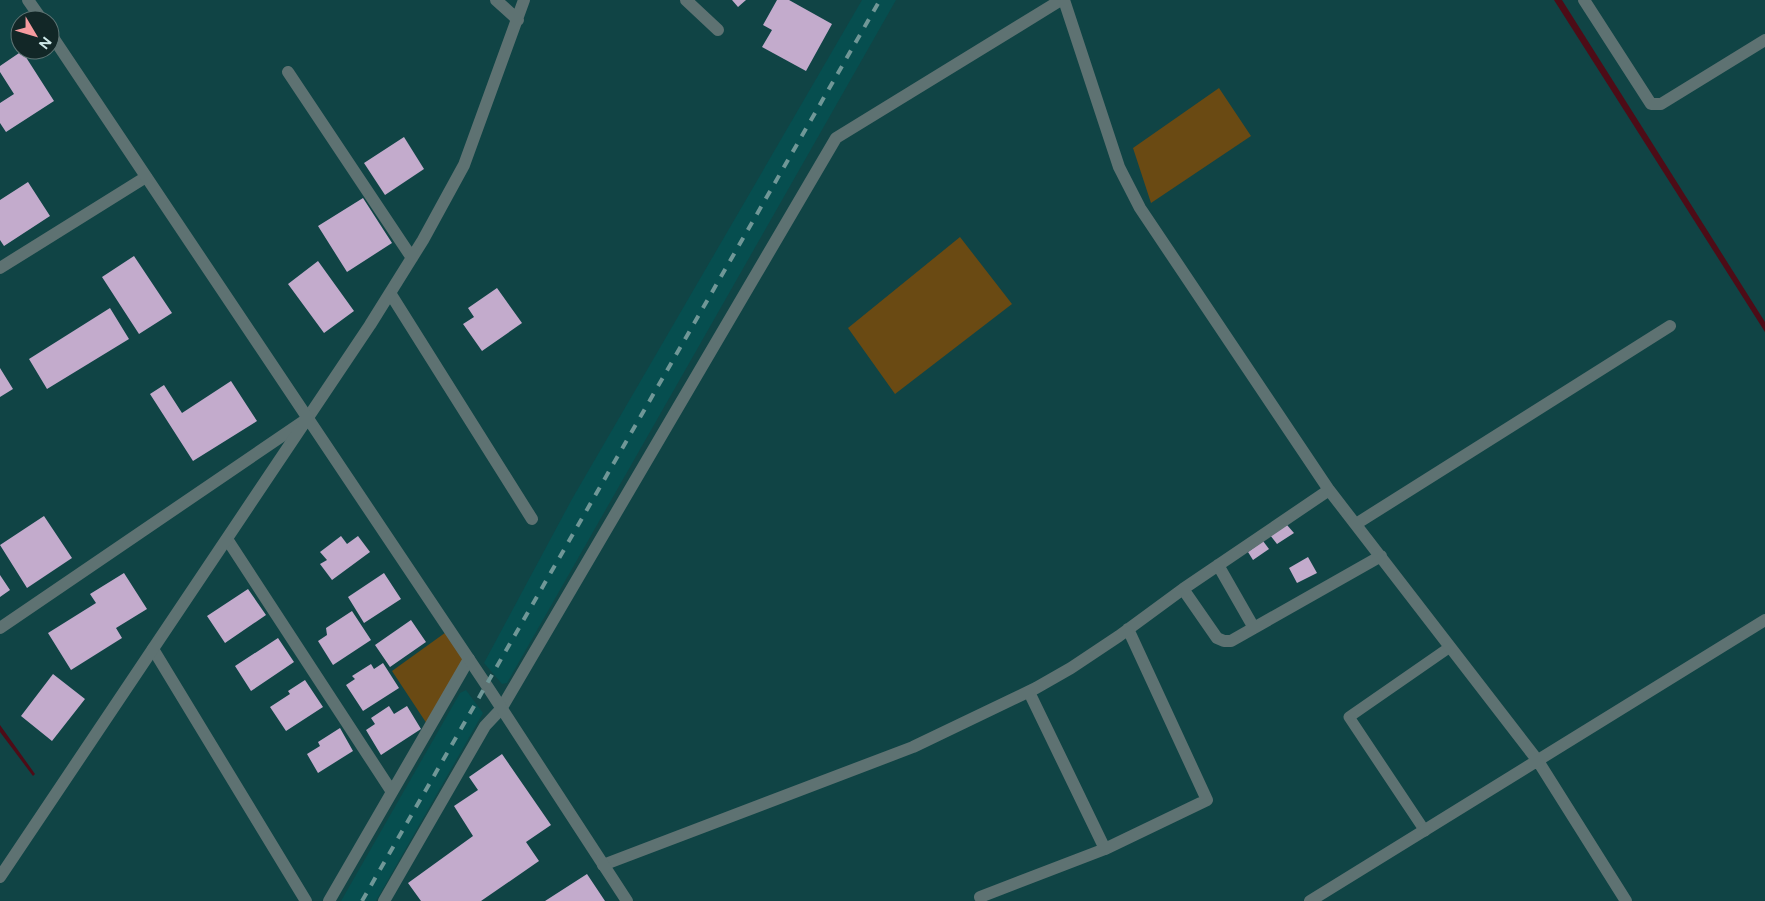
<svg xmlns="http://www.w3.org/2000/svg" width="1765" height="901" font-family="Figtree,sans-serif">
<rect width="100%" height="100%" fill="#104445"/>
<path fill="#064e4f" d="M862 0H896L507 683 502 684 484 663 572 499Z
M466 690 483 713 376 901H341L460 693Z"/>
<path fill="#6a4a13" d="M1219 88 1251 136 1151 203 1133 148Z
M960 237 1012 304 895 394 848 328Z
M449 630 469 659 429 727 392 671Z"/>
<path fill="#4d0c17" d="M1554 0H1562L1765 322V332Z
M0 725 35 774 33 776 0 732Z"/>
<path fill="#c3abcc" d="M732 0H746L738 7Z
M777 0H789L832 24 806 71 762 47 772 30 763 25Z
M22 51 54 101 6 132 0 123V103L14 94 0 72V66Z
M404 137 424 169 385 195 364 163Z
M28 182 50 216 4 246 0 240V200Z
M363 198 392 243 347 272 318 226Z
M134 256 172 313 139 334 102 277Z
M318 261 354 311 324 333 288 284Z
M497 288 522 323 482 351 463 324 474 317 468 308Z
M110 308 129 339 47 389 29 359Z
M0 368 13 389 0 397Z
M231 381 257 421 193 461 150 394 164 385 182 413Z
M44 516 72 558 27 588 0 545Z
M1287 525 1294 533 1277 544 1270 535Z
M341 536 347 544 358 536 370 552 332 580 320 564 327 560 320 552Z
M1263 541 1269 549 1253 560 1248 552Z
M1308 557 1317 573 1297 583 1289 568Z
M124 573 147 609 116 628 122 638 71 670 48 633 96 603 90 594Z
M384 573 401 599 364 623 348 597Z
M0 575 10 590 0 597Z
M248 589 266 615 225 643 207 616Z
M352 611 371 640 333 665 318 641 327 635 326 628Z
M411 620 426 642 390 667 375 645Z
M278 638 294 662 251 691 235 666Z
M383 663 399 688 363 711 346 685 355 679 352 676 371 664 374 669Z
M53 674 85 699 52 741 21 716Z
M305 680 323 707 286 731 270 707 290 694 288 691Z
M389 706 394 714 407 706 421 729 381 755 366 730 375 724 371 718Z
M340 728 353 751 318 773 307 754 320 746 318 742Z
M502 754 551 825 526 842 539 861 481 901H421L408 883 473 836 454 806 478 790 469 777Z
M587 874 605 901H545Z"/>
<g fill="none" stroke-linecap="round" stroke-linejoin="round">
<path stroke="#5e7272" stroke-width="11" d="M1425 831 1349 717 1450 647"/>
<path stroke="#5e7272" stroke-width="12" d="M496 0 518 20
M686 0 718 30
M1064 0 1119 167 1140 208 1329 490 1538 761 1626 901
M1584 0 1651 104H1661L1765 40
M288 72 412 258
M0 268 146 177
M390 293 532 519
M1356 524 1670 326
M227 539 392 792
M1218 565 1254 628
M1183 589 1217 638 1224 641H1231L1381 556
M0 628 307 419 370 325 423 240 464 165 524 0
M153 649 306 901
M1029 692 1105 849
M603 865 913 747 1036 688 1071 668 1119 636 1183 589 1329 490
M980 897 1105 849 1207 800 1128 629
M329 901 469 659
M384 901 485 726 501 709 836 138 1061 0
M1310 901 1765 620"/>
<path stroke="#5e7272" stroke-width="12" d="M28 0 42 20
M50 33 487 686 627 901
M0 877 307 419"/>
<path stroke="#709797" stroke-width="4" stroke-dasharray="9 9" stroke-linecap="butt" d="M362 901 880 0"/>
</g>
<g transform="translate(35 35) rotate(128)"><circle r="24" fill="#122727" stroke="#5e7575"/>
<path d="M0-4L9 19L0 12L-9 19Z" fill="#f59b9f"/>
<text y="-8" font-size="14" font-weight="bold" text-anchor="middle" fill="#cfe9e9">N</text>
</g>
</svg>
